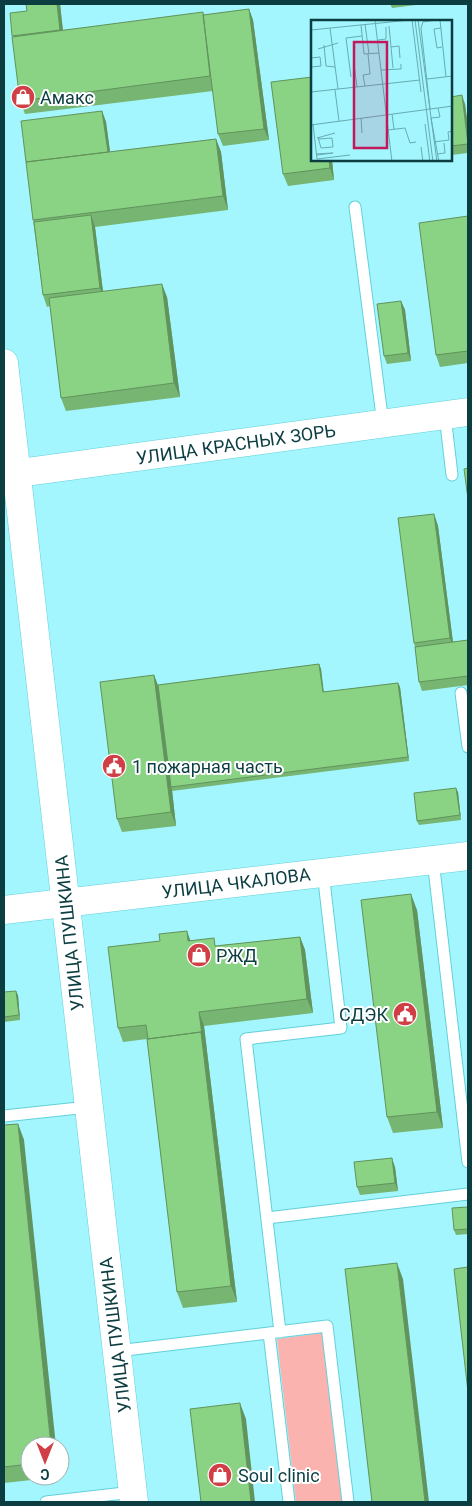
<svg xmlns="http://www.w3.org/2000/svg" width="472" height="1506" font-family="Roboto,sans-serif">
<rect width="100%" height="100%" fill="#a3f6fd"/>
<path fill="#fab3af" d="M322 1333 342 1502H296L277 1339Z"/>
<g fill="none" stroke-linecap="round" stroke-linejoin="round">
<g stroke="#61d0d9" stroke-width="13">
<path id="service" d="M355 207 383 424
M445 415 452 475
M461 693 468 747
M433 860 468 1162
M4 1116 88 1107
M267 1218 468 1194
M280 1332 246 1039 341 1028 323 872
M269 1333 289 1502
M117 1351 327 1326 348 1502
M46 1502 133 1492"/>
</g>
<g stroke="#61d0d9" stroke-width="29">
<path id="tertiary" d="M4 363 134 1502
M4 910 468 856"/>
</g>
<g stroke="#61d0d9" stroke-width="29">
<path id="secondary" d="M4 475 468 412"/>
</g>
<use href="#service" stroke="#fff" stroke-width="11"/>
<use href="#tertiary" stroke="#fff" stroke-width="28"/>
<use href="#secondary" stroke="#fff" stroke-width="28"/>
</g>
<path fill="#77b572" d="M26 4H60L63 30 203 15 249 9 253 20 269 140 223 146 218 134 213 91 25 114 20 101 13 36 27 11Z
M390 4H424L392 8Z
M451 97 465 104 468 127V153L451 155Z
M102 111 106 122 110 152 216 139 221 152 228 210 95 227 103 291 167 297 180 397 66 411 61 398 50 306 47 307 43 295 33 220Z
M332 160 334 180 288 186 283 174Z
M468 216V363L440 367 436 355Z
M401 301 405 310 411 361 387 364 384 356Z
M434 514 438 526 453 642 468 640V685L422 691 419 682 415 647 414 643Z
M319 664 321 669 324 692 398 683 400 687 409 761 172 791V790L176 826 122 832 117 819 154 675 158 685Z
M458 792 461 820 419 825 417 821Z
M417 910 443 1128 393 1133 387 1117Z
M300 937 305 950 313 1013 204 1026 237 1302 183 1308 177 1292 147 1039 123 1042 118 1028 191 941 217 946Z
M4 992 18 995 20 1020 4 1022Z
M18 1124 24 1140 30 1476H59V1477L4 1483V1125Z
M395 1167 398 1191 360 1195 357 1187Z
M468 1207V1234L456 1235 454 1230Z"/>
<path fill="#61935c" d="M57 4H60L64 42 60 30Z
M249 9 253 20 269 140 264 129Z
M462 95 465 104 468 127V143Z
M102 111 106 122 112 166 108 154Z
M216 139 221 152 228 210 223 196Z
M329 160H332L334 180 330 168Z
M91 215 95 227 104 300 100 288Z
M162 284 167 297 180 397 174 383Z
M401 301 405 310 411 361 408 353Z
M434 514 438 526 454 650 450 638Z
M319 664 321 669 324 697 323 692Z
M154 675 159 689 171 787 172 790 176 826 171 812Z
M398 683 400 687 409 761 408 757Z
M456 788 458 792 461 820 460 815Z
M411 894 417 910 443 1128 437 1112Z
M187 931 192 945 188 941Z
M300 937 305 950 313 1013 307 999Z
M16 991 18 995 20 1020 19 1015Z
M199 1012 204 1026 237 1302 231 1286Z
M18 1124 24 1140 56 1446H51Z
M392 1158 395 1167 398 1191 395 1183Z
M397 1263 403 1279 429 1502H425Z
M240 1403 246 1419 255 1502H251Z"/>
<path fill="#8ad284" stroke="#61935c" d="M26 4H57L60 30 12 36 10 13 27 11Z
M249 9 264 129 218 134 203 15Z
M203 12 210 76 20 101 12 37Z
M312 77V160H329L330 168 283 174 271 82Z
M462 95 468 144 451 146V97Z
M102 111 108 152 26 162 21 121Z
M216 139 223 196 33 220 26 162Z
M91 215 100 288 43 295 34 222Z
M468 216V351L436 355 419 223Z
M162 284 174 383 61 398 49 298Z
M401 301 408 353 384 356 377 304Z
M468 468V499L464 469Z
M434 514 450 638 414 643 398 518Z
M468 640V676L419 682 415 647Z
M319 664 323 692 398 683 408 757 171 787 158 685Z
M154 675 171 812 117 819 100 682Z
M456 788 460 815 417 821 414 793Z
M411 894 437 1112 387 1117 361 900Z
M187 931 188 941 214 938 215 946 300 937 307 999 199 1012 202 1035 201 1032 148 1039 146 1025 118 1028 108 947 160 941 159 934Z
M16 991 19 1015 4 1017V992Z
M201 1032 231 1286 177 1292 147 1039Z
M18 1124 51 1446H30V1464L4 1467V1125Z
M392 1158 395 1183 357 1187 354 1162Z
M468 1207V1229L454 1230 452 1208Z
M397 1263 425 1502H372L345 1269Z
M468 1267V1392L454 1269Z
M240 1403 251 1502H201L190 1409Z"/>
<defs>
<g id="shop-disc" transform="scale(1.25)"><circle r="9.5" fill="#cf3f45" stroke="#fff"/><path d="M-5-2.5h2.3a2.7 3.5 0 0 1 5.4 0H5L5.5 6h-11ZM-1.5-2.5h3a1.5 2.3 0 0 0-3 0Z" fill="#fff"/></g>
<g id="civic-disc" transform="scale(1.25)"><circle r="9.5" fill="#cf3f45" stroke="#fff"/><path d="M-.6-6.5H3V-4.5H.6V-3L4-1V1h2V6H-6V1h2V-1L-.6-3ZM-1.2 2.5V6h2.4V2.5Z" fill="#fff"/></g>
</defs>
<g fill-rule="evenodd">
<use href="#shop-disc" x="23" y="97"/>
<use href="#civic-disc" x="114" y="766"/>
<use href="#shop-disc" x="199" y="955"/>
<use href="#civic-disc" x="405" y="1014"/>
<use href="#shop-disc" x="220" y="1475"/>
</g>
<g text-anchor="middle" dominant-baseline="central" stroke-width="4" stroke-linejoin="round" paint-order="stroke">
<g font-size="18" fill="#0b3d41" stroke="#fff" text-anchor="start">
<text x="40" y="97">Амакс</text>
<text x="132" y="766">1 пожарная часть</text>
<text x="216" y="955">РЖД</text>
<text x="388" y="1014" text-anchor="end">СДЭК</text>
<text x="238" y="1475">Soul clinic</text>
</g>
<g font-size="18" fill="#0b3d41" stroke="#fff">
<text transform="translate(236 444) rotate(-8)">УЛИЦА КРАСНЫХ ЗОРЬ</text>
<text transform="translate(236 883) rotate(-7)">УЛИЦА ЧКАЛОВА</text>
<text transform="translate(69 933) rotate(-96)">УЛИЦА ПУШКИНА</text>
<text transform="translate(115 1335) rotate(-97)">УЛИЦА ПУШКИНА</text>
</g>
</g>
<g transform="translate(311 20)">
<rect width="141" height="141" fill="#a3f6fd"/>
<path fill="none" stroke="#66acb2" stroke-width="1" d="M64 0 81 142M101 0 110 72M104 0 122 142M107 0 126 142M129 0 135 57M54 4 58 34M50 5 53 34 68 33M78 6 82 48M19 8 27 69M130 8 123 9 126 28 131 27M0 10 99 0M67 20 75 19V7M13 25 15 46 24 47M80 27 88 26 89 38M7 29 27 23M0 38 9 37 10 46 0 47M43 44 46 67M70 50 90 49V44M40 57 35 18 51 16M116 59 142 56M54 66 52 55 59 54 57 34M24 70 28 101M0 72 109 60M127 88 129 97 120 98 128 142M119 89 110 8 112 2 125 0M81 94 83 109M50 98 51 113M2 104 6 139 39 135M114 104 119 142M0 105 142 86M77 110 94 108 99 123 105 122M7 117 10 128 22 127 21 118 8 119M6 118 24 113M123 122 138 120 137 112 142 111M110 127 112 142M5 134 22 133 6 135M126 134 134 133 133 123"/>
<path fill="#c2185b" fill-opacity="0.15" stroke="#c2185b" stroke-width="2.5" d="M43 22H76V128H43Z"/>
<rect width="141" height="141" fill="none" stroke="#0b3d41" stroke-width="2.5"/>
</g>
<rect width="472" height="1506" fill="none" stroke="#0b3d41" stroke-width="10"/>
<g transform="translate(45 1461) rotate(180)"><circle r="24" fill="#ffffff" stroke="#9db1b3"/>
<path d="M0-4L9 19L0 12L-9 19Z" fill="#cf3f45"/>
<text y="-8" font-size="14" font-weight="bold" text-anchor="middle" fill="#0b3d41">С</text>
</g>
</svg>
